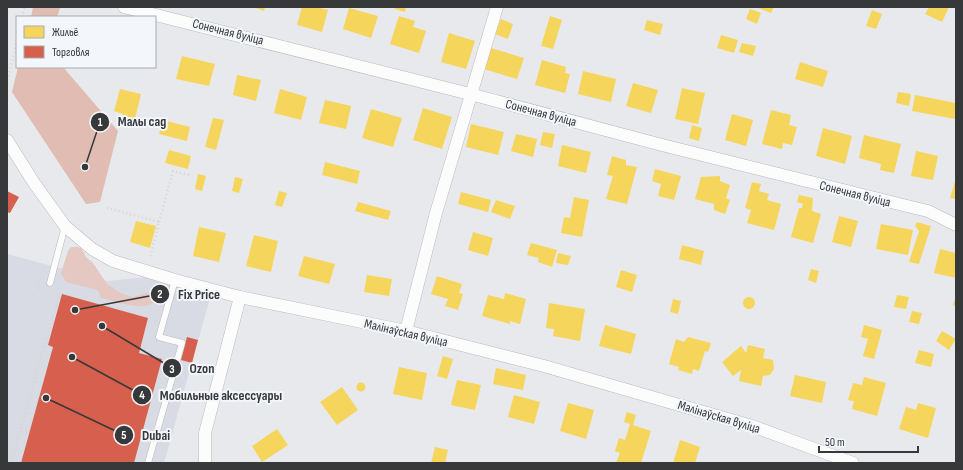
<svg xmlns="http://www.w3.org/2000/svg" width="963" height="470" font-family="'Sofia Sans Condensed',sans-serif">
<rect width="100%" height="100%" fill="#e8e9ec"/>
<path fill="#d8dbe3" d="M7 254 108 281 147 277 211 294 164 463H7Z"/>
<path fill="#e4c8c1" d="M71 247H78L82 249 86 257 93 263 107 284 122 294 133 297 146 293 154 294 155 301C145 313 115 301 101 298L98 290 66 282 61 273 68 251Z"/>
<path fill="#e0bcb2" d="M33 7H57L60 8 57 17H31Z
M18 67H63L118 131 100 202 86 204 12 92Z"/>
<path fill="#f6d55c" d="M253 7H265L264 11Z
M302 7H316L328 10 322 32 297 25Z
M396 7H406L405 12 395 9Z
M756 7H774L771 13Z
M929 7H949L942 22 925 14Z
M349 8 378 16 371 38 343 29Z
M750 9 761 13 757 24 746 19Z
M872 10 882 14 876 29 866 26Z
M399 16 415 21 413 27 426 31 419 53 390 44Z
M550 16 562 20 553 49 541 46Z
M501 19 513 24 508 39 495 34Z
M647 20 663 24 660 35 644 30Z
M449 33 475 41 466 69 441 62Z
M721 35 738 40 734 53 717 48Z
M742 43 756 46 753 56 739 52Z
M491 48 524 58 517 79 484 69Z
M182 56 215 64 209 86 176 79Z
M542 60 566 67 565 73 570 74 565 93 535 85Z
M800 62 828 71 823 87 795 79Z
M583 71 616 79 611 102 578 94Z
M237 75 261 80 256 101 233 95Z
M633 83 658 90 651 113 626 106Z
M682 88 705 93 698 124 675 119Z
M120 89 141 94 134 123 121 119 123 114 114 111Z
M280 89 307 97 301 120 274 113Z
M898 92 911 94 909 106 896 103Z
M915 95 956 103 955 119 912 111Z
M325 100 351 106 346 129 319 123Z
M423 108 452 117 442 149 413 140Z
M371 109 402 118 393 147 362 138Z
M771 110 791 115 789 125 797 127 792 145 783 143 782 149 762 144Z
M732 114 753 120 746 146 725 140Z
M213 118 224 120 216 150 205 147Z
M163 120 190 127 187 141 159 134Z
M471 124 504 132 498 155 466 147Z
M692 125 702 128 699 141 689 138Z
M823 128 852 136 845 164 816 156Z
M543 132 555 134 552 148 540 145Z
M516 134 537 139 533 157 511 151Z
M864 135 901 144 894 173 880 170 881 164 859 158Z
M562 145 591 152 586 173 558 166Z
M169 150 191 156 188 169 165 163Z
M916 151 938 156 933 180 911 176Z
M612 156 626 160V165L637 167 627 204 606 199 613 176 607 175Z
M325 162 360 171 357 184 322 175Z
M655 169 681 176 674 200 658 196 661 184 652 181Z
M198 174 206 176 202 191 195 189Z
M720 176V181L730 185 726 198 730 200 725 214 714 210V204L695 199 701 177Z
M235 177 243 179 239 193 232 191Z
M956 178V199L950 198Z
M752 182 761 184 759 191 769 194 767 200 781 204 774 230 747 223 751 210 745 208Z
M279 191 287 193 282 207 275 205Z
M461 192 491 200 488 212 458 204Z
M799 195 813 198 812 211 821 214 813 243 791 237 799 208H802L803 204 797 202Z
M574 197 589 200 582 237 561 233 564 217 570 218Z
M496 200 515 206 510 219 491 212Z
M358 202 391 211 388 220 355 211Z
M839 216 858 221 851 247 832 242Z
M136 221 156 226 150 248 130 242Z
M917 222 931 226 919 264 909 262 919 231 915 226Z
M881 224 913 230 908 255 876 249Z
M199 227 226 233 219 262 193 256Z
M473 232 493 238 488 256 468 250Z
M254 235 278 241 271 272 246 266Z
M531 243 557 250 552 267 538 262 539 258 527 255Z
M682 245 704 251 701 265 679 259Z
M940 249 956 253V278L934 273Z
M558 253 571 256 568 265 556 263Z
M304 256 335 264 329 284 298 276Z
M811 269 819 271 816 283 808 280Z
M621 270 637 275 632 292 616 287Z
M367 275 392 279 389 296 364 292Z
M437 276 462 284 459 293 463 294 458 310 445 306 448 299 431 294Z
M505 293 526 299 520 324 510 321V324L482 316 488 295 504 299Z
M897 295 909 297 906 309 894 307Z
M956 296V306L953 305Z
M743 303a6 6 0 1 1 12 0a6 6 0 1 1-12 0Z
M673 299 681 301 678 314 670 312Z
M549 303 585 309 580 341 553 336 554 329 546 328Z
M912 311 922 313 919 324 909 322Z
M605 325 636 334 631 354 599 346Z
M864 325 882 330 874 359 863 356 868 339 861 337Z
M942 331 956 339 949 350 936 341Z
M688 337 711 343 708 352 705 351 699 371 693 369 692 374 678 370 679 367 669 364 676 339 684 342Z
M748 345 765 349 763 358 773 360 774 369 770 375 763 376 761 386 739 381 741 370 733 376 722 362 741 346 746 353Z
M919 350 934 354 931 367 915 363Z
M443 356 453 359 447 379 437 376Z
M399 367 427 373 422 400 393 394Z
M496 368 526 375 523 390 493 384Z
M795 375 826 382 822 403 790 396Z
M864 377 886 383 877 416 852 409 854 401 848 400 853 383 862 385Z
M457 380 481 385 475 410 451 405Z
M356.5 387a4.5 4.5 0 1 1 9 0a4.5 4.5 0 1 1-9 0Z
M342 387 358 410 337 425 320 402Z
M514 395 540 402 534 424 508 417Z
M568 403 594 410 586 439 560 431Z
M918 403 936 408 928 438 899 429 906 407 916 410Z
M627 412 636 415 633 425 651 431 641 463H616L620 453 615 451 619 438 625 440 630 424 624 422Z
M277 429 288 445 262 462 252 446Z
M680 440 700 447 695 463H673Z
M435 447 448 450 445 463H431Z"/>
<path fill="#d6604d" d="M7 191 19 197 10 213 7 212Z
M62 294 148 318 139 353 162 359 134 463H21L53 347 48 345Z
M187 337 198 340 192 363 181 360Z"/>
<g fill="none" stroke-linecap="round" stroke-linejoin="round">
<g stroke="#b9babd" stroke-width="7">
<path id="lane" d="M50 283 65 226
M148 463 182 343 159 337 175 280"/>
</g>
<g stroke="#b9babd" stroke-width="13">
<path id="street" d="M124 7 470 94 662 145 915 208 928 211 956 225
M7 140 34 183 65 226 92 249 113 261 175 280 240 297 406 331 544 366 752 426 853 463
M406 331 436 213 497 7
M205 463V433L240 297"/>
</g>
<path stroke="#d5d5d6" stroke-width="2.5" stroke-dasharray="1 3" stroke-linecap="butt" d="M22 17 25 7
M7 84 17 39
M107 208 159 222 150 258
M159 222 173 171 190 175
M40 278 37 288 43 290
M21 428 30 430
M11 463 59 295 50 292"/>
<use href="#lane" stroke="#fcfcfc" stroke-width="6"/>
<use href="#street" stroke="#fcfcfc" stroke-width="12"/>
</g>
<g text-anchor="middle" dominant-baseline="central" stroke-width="4" stroke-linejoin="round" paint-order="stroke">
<g font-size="13" fill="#37383a" stroke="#f3f6fb">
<text transform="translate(228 32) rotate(14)">Сонечная вуліца</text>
<text transform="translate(541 113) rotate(15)">Сонечная вуліца</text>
<text transform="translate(855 194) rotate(14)">Сонечная вуліца</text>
<text transform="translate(406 333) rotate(13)">Малінаўская вуліца</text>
<text transform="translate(719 417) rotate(17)">Малінаўская вуліца</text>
</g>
</g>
<path fill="none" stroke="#37383a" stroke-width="1.5" d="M85 167L100 122M75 310L160 294M102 326L172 368M72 357L142 395M46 398L124 435"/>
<g fill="#37383a" stroke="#f3f6fb" stroke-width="1.5">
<circle cx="85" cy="167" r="4"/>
<circle cx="75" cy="310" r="4"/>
<circle cx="102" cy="326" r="4"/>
<circle cx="72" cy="357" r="4"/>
<circle cx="46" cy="398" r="4"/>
<circle cx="100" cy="122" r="10"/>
<circle cx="160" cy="294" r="10"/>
<circle cx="172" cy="368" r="10"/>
<circle cx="142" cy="395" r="10"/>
<circle cx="124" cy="435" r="10"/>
</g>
<g font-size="12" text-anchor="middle" font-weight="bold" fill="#fff">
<text x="100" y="126">1</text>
<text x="160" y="298">2</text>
<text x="172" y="373">3</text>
<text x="142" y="399">4</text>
<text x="124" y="439">5</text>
</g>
<g font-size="14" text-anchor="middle" font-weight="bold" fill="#37383a" stroke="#f3f6fb" stroke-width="4" stroke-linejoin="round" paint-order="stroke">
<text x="142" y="126">Малы сад</text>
<text x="199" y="299">Fix Price</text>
<text x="202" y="373">Ozon</text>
<text x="221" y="400">Мобильные аксессуары</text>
<text x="156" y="440">Dubai</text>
</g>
<rect width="963" height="470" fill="none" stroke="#37383a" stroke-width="16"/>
<rect x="16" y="16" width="140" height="52" fill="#f3f6fb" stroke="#a8aaae"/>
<rect x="24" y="26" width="20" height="12" fill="#f6d55c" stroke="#a8aaae"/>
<text x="52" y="36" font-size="12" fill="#37383a">Жильё</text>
<rect x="24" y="46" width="20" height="12" fill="#d6604d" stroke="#a8aaae"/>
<text x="52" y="56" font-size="12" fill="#37383a">Торговля</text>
<path d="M819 446v6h99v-6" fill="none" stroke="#37383a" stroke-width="2"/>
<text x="825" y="446" font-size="12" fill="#37383a" stroke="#f3f6fb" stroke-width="3" paint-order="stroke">50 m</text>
</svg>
